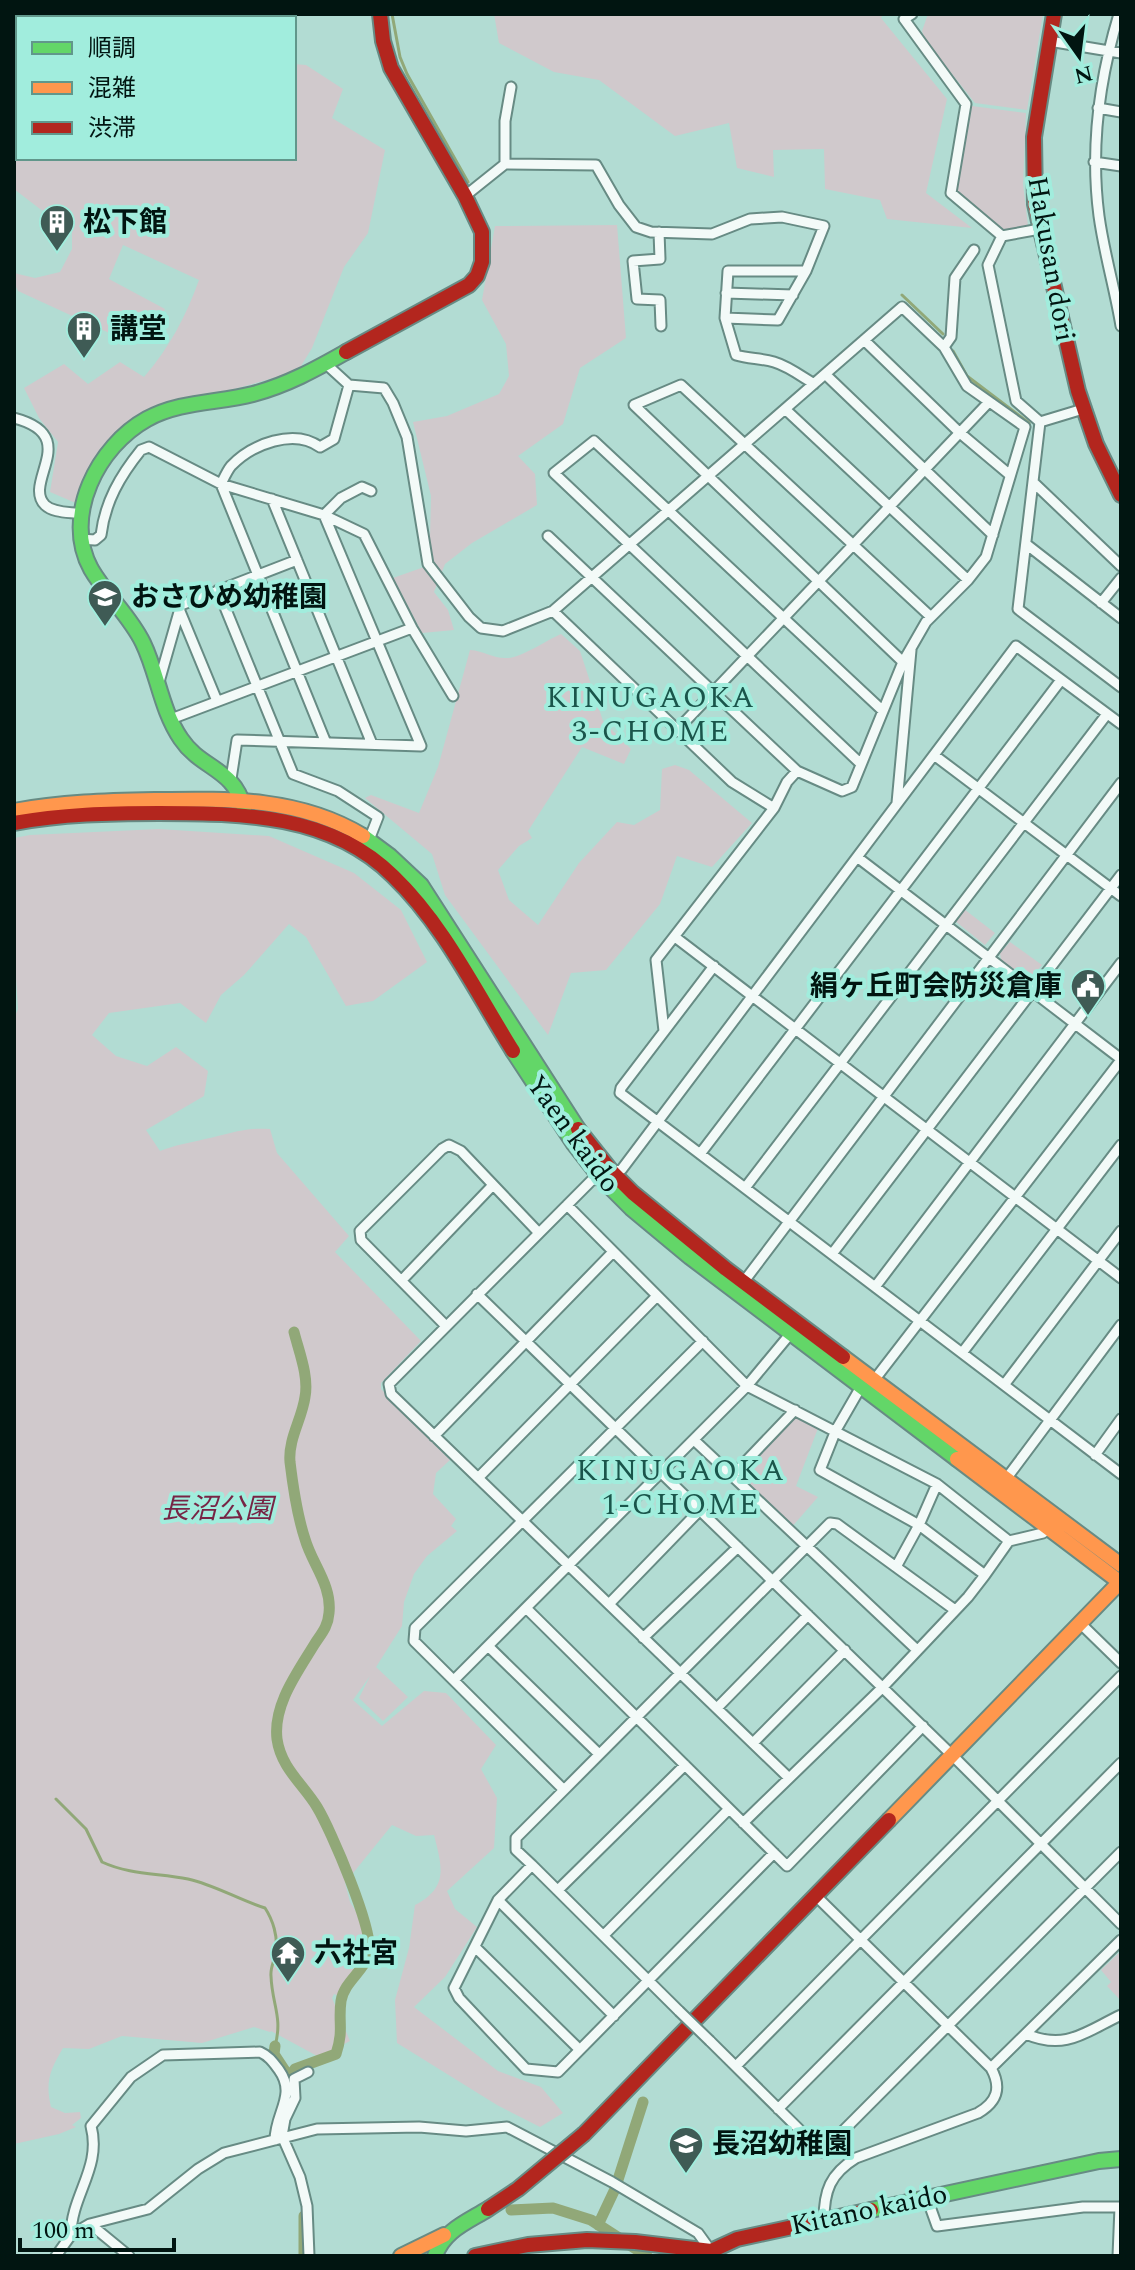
<svg xmlns="http://www.w3.org/2000/svg" width="1135" height="2270" font-family="Spectral,'Noto Sans JP',serif">
<rect width="100%" height="100%" fill="#b2dcd3"/>
<path fill="#d0c9cc" d="M15 14H59V18H18V158H294V64L306 65 343 89 332 118 385 150 368 233 344 267 312 348 298 371 139 416 101 450 78 504 50 492 58 442 39 418 24 388 64 364 88 384 120 362 144 377C170 347 186 316 199 280L123 245 109 279 165 309 148 336 118 337 18 291 14 283V273L35 278 60 272 72 249V224L40 209 14 189Z
M494 14H883L881 18 947 99 926 193 972 228 887 219 880 200 825 189 824 149 773 150 774 177 737 168 729 123 675 136 599 80 554 72 499 43Z
M928 14H1043L1027 110 975 103 925 40 922 31Z
M972 106 1026 113 1023 184 1028 226 1004 233 956 191Z
M617 225 626 338 580 368 563 424 518 456 535 474 537 505 472 543 445 564 434 592 448 610 454 630 422 633 393 578 424 567 430 537 431 496 413 422 447 416 499 394 509 376 506 344 482 300 495 226Z
M561 634 580 651 603 721 631 749 624 764 582 747 528 831 532 838 519 846 498 870 509 900 538 925 579 863 617 822 634 825 660 810 662 769 675 765 689 770 752 823 712 867 677 856 660 904 606 970 571 973 548 1035 445 895 432 854 365 798 371 795 419 813 438 767 470 650C485 651 494 659 507 658 521 658 547 640 561 634Z
M159 829 269 836 354 873 401 910 427 962 373 1001 346 1006 306 937 289 924 244 975 221 995 206 1023 180 1003 109 1013 92 1035 116 1056 147 1066 176 1047 208 1071 204 1096 146 1130 160 1151C175 1145 189 1143 205 1139 230 1134 244 1127 270 1129L277 1153 349 1236 335 1252 421 1341 381 1383V1389L450 1460 436 1473 433 1494 456 1519 451 1526 457 1531 427 1556 414 1574 404 1602 402 1626 376 1667 408 1697 383 1721 359 1698 370 1676 353 1700 382 1726 424 1691 446 1693 496 1745 481 1769 497 1798 494 1848 447 1891 455 1909 477 1927 445 1977 414 2007 498 2071 541 2087 563 2113 540 2127 497 2105 397 2043 395 2000 409 1948 415 1905C449 1887 442 1867 434 1835L416 1836 392 1825 345 1883 350 1902 371 1936 362 1948 364 1955 339 1996 334 1994 332 1998 350 2041 319 2057 271 2031 270 2032 254 2027 202 2043 122 2036 89 2049 63 2048C50 2070 45 2082 51 2107L65 2113 80 2112 81 2118 72 2125 76 2127 59 2134 14 2144V1018L18 1009 16 978 14 976V838L30 835Z
M964 909 995 933 985 945 955 921Z
M1010 942 1042 965 1029 980 1001 960 1000 953Z
M795 1410 820 1423 796 1486 818 1497 790 1529 732 1476Z
M1121 1951V2001L1107 1986 1111 1982 1101 1970Z"/>
<g fill="none" stroke-linecap="round" stroke-linejoin="round">
<path stroke="#91a878" stroke-width="3" d="M392 14 400 57 407 74 468 182
M902 295 943 334
M953 351 967 376 1029 423
M56 1799 86 1829 102 1862C130 1875 159 1873 188 1879 215 1885 239 1900 265 1908 273 1920 278 1937 276 1951 275 1960 270 1967 271 1976 272 2005 283 2017 275 2046"/>
<path stroke="#91a878" stroke-width="11" d="M275 2046 274 2054 291 2080
M290 2076 295 2069 336 2054C344 2030 338 2022 341 2001 344 1982 364 1971 369 1954 375 1932 330 1828 317 1807 303 1784 281 1768 277 1739 273 1705 297 1673 314 1645 321 1634 328 1627 329 1613 332 1585 312 1564 305 1539 297 1515 293 1487 290 1462 288 1439 302 1419 305 1397 309 1376 299 1352 294 1332
M511 2210 553 2208 591 2220 647 2256
M304 2216V2256
M598 2225 615 2189 643 2102"/>
<g stroke="#678b84" stroke-width="13">
<path id="street" d="M912 14 904 19 966 104 951 193 1002 236
M1119 14C1099 80 1090 147 1099 216 1104 253 1115 289 1121 326
M1049 41 1121 53
M511 87 505 121V164L596 165 619 205 636 227 651 232 712 234 750 219 782 217 824 226 806 271 778 320 725 318
M1098 108 1121 112
M1094 162 1121 166
M465 196 505 164
M659 232 660 259 633 261 637 299 660 300 661 326
M1002 236 988 265 1016 401 1040 422 1018 609 1121 687
M1002 236 1040 229
M806 271H728L725 318 736 355C749 359 760 358 774 362 788 366 801 376 814 384
M726 293 793 295
M864 340 960 433 1010 475
M944 347 951 337 955 278 974 250
M326 364 349 385 384 388 393 403 407 437 428 564 469 617 481 628 503 631 553 611 902 307 944 347 967 386 1025 427 986 557 968 580 926 622 903 662 852 787 842 791 797 771 548 536
M825 374 993 535
M349 385 334 439 320 447C294 428 252 444 231 466 227 471 224 478 221 484L324 515 364 534 412 628 453 696
M785 409 968 580
M14 418C83 436 22 482 45 505 53 513 70 512 81 514
M1040 422 1083 409
M1033 482 1121 566
M272 499 372 744
M324 515 341 498 362 487 371 491
M80 539 95 540 101 535C105 502 120 476 141 450L149 447 221 484 326 743
M1026 544 1121 618
M218 590 293 774 338 791 378 817 369 840
M1101 603 1121 578
M179 609 217 701
M553 611 732 782 774 808 656 960 664 1031
M903 662 634 405 681 385 931 617
M159 682 181 605 297 560
M171 719 412 628
M678 729 988 403
M934 755 1121 896
M861 764 554 473 594 441 882 710
M231 779 237 740 421 746 324 515
M897 803 911 650
M774 808 787 782 797 771
M857 857 1121 1059
M675 937 1121 1278
M620 1093 1121 1474
M620 1093 621 1088 714 966
M700 1154 1061 680
M745 1188 1107 714
M567 1205 747 1386 937 1484 1009 1541 1043 1533 1049 1527
M832 1254 1121 875
M402 1280 493 1185
M742 1284 1121 783
M875 1287 1121 963
M477 1294 953 1756 1121 1924
M445 1325 361 1240 360 1231 442 1149 449 1145 461 1151 539 1233
M703 1341 415 1628 414 1641 564 1790 516 1838V1850L532 1865 498 1900 454 1988 459 1998 526 2069 558 2072 774 1853
M962 1353 1121 1145
M875 1379 1121 1060
M862 1385 836 1430 820 1470 919 1525 985 1575 1009 1541
M1004 1385 1121 1231
M434 1436 613 1252
M694 1440 917 1650
M1095 1455 1121 1419
M732 1476 795 1410
M478 1478 657 1296
M1006 1479 1121 1325
M896 1567 919 1525 937 1484
M609 1604 700 1510
M526 1608 787 1866 923 1726
M1081 1624 1121 1663
M643 1638 738 1547
M488 1646 599 1754
M454 1680 747 1386 791 1333
M717 1708 808 1615
M753 1743 845 1650
M789 1778 391 1394 389 1384 591 1181 622 1169 1016 646 1121 724
M564 1790 830 1523 837 1524 955 1610
M743 1823 883 1687 968 1597 985 1575
M532 1865 679 2011
M558 1890 685 1765
M816 1896 991 2068C1002 2088 997 2102 978 2113L856 2158C830 2174 824 2191 824 2220
M498 1900 614 2016
M604 1935 729 1809
M475 1947 579 2049
M1026 2034C1066 2051 1085 2032 1121 2015
M710 2041 822 2152 1121 1852
M736 2066 1121 1676
M991 2068 1121 1940
M308 2072 294 2079 295 2098 285 2119 282 2136 300 2177 307 2206 309 2256
M778 2109 1121 1763
M927 2198 937 2226 1083 2207H1121
M90 2224 129 2256
M71 2235C71 2195 102 2168 91 2126L131 2077 163 2055 260 2052C269 2056 273 2062 279 2070 297 2095 275 2113 275 2140
M56 2256 71 2235 90 2224 148 2209 198 2169 224 2153 317 2129 419 2127 466 2131 507 2127 612 2182 698 2233 711 2251
M1118 2256 1120 2207"/>
</g>
<g stroke="#678b84" stroke-width="18">
<path id="fast" d="M244 808C234 768 201 769 181 739 161 710 158 674 143 643 130 616 106 595 91 569 62 516 98 446 147 419 180 401 218 403 253 394 287 385 316 369 346 352
M363 836 390 856 421 885 578 1129
M513 1051 574 1144 599 1176 631 1208 690 1257 957 1459
M871 2210 1099 2161 1121 2159
M435 2256C443 2231 467 2222 488 2209"/>
</g>
<g stroke="#678b84" stroke-width="18">
<path id="slow" d="M14 811C61 802 107 801 155 800 227 799 299 797 363 836
M843 1357 1121 1565
M957 1459 1121 1583
M889 1820 1121 1581
M401 2256 444 2235"/>
</g>
<g stroke="#678b84" stroke-width="18">
<path id="jam" d="M1054 14 1034 137 1035 204 1078 391 1096 444 1121 495
M346 352 469 285 477 276 482 262V232L465 196 391 68 383 41 380 14
M14 823C62 814 110 813 159 813 242 813 331 814 393 876 444 925 476 992 513 1051
M578 1129 613 1173 633 1193 726 1269 843 1357
M584 2134 889 1820
M475 2256 528 2245 587 2240 635 2242 711 2251 737 2239 871 2210"/>
</g>
<use href="#street" stroke="#f3faf8" stroke-width="9"/>
<use href="#fast" stroke="#63d668" stroke-width="14"/>
<use href="#slow" stroke="#ff974d" stroke-width="14"/>
<use href="#jam" stroke="#b3261e" stroke-width="14"/>
<g stroke="#678b84" stroke-width="13" stroke-linecap="butt">
<path id="street-bridge" d="M679 2011 710 2041"/>
</g>
<g stroke="#678b84" stroke-width="18" stroke-linecap="butt">
<path id="jam-bridge" d="M488 2209 518 2189 584 2134"/>
</g>
<use href="#street-bridge" stroke="#f3faf8" stroke-width="9"/>
<use href="#jam-bridge" stroke="#b3261e" stroke-width="14"/>
</g>
<defs>
<g id="building-pin" transform="scale(1.8)"><path d="M0 17L-7.5 6A9.5 9.5 0 1 1 7.5 6Z" fill="#3f5b55" stroke="#a1eddd"/><path d="M-4-6H4V6H1V3H-1V6H-4ZM-2.5-4.3h1.7v1.8h-1.7ZM.8-4.3h1.7v1.8H.8ZM-2.5-1h1.7V.8h-1.7ZM.8-1h1.7V.8H.8Z" fill="#fff"/></g>
<g id="school-pin" transform="scale(1.8)"><path d="M0 17L-7.5 6A9.5 9.5 0 1 1 7.5 6Z" fill="#3f5b55" stroke="#a1eddd"/><path d="M0-5L7-2L0 1L-7-2ZM-4 1L0 2.5L4 1V4Q0 6-4 4Z" fill="#fff"/></g>
<g id="civic-pin" transform="scale(1.8)"><path d="M0 17L-7.5 6A9.5 9.5 0 1 1 7.5 6Z" fill="#3f5b55" stroke="#a1eddd"/><path d="M-.6-6.5H3V-4.5H.6V-3L4-1V1h2V6H-6V1h2V-1L-.6-3ZM-1.2 2.5V6h2.4V2.5Z" fill="#fff"/></g>
<g id="temple-pin" transform="scale(1.8)"><path d="M0 17L-7.5 6A9.5 9.5 0 1 1 7.5 6Z" fill="#3f5b55" stroke="#a1eddd"/><path d="M0-6L5-2H3V0L6.5 2.5H4V6H1.5V3h-3V6H-4V2.5H-6.5L-3 0V-2H-5Z" fill="#fff"/></g>
</defs>
<g fill-rule="evenodd">
<use href="#building-pin" x="57" y="222"/>
<use href="#building-pin" x="84" y="329"/>
<use href="#school-pin" x="105" y="597"/>
<use href="#civic-pin" x="1088" y="986"/>
<use href="#temple-pin" x="288" y="1953"/>
<use href="#school-pin" x="686" y="2144"/>
</g>
<g text-anchor="middle" dominant-baseline="central" stroke-width="8" stroke-linejoin="round" paint-order="stroke">
<g font-size="28" font-weight="bold" fill="#011511" stroke="#a1eddd" text-anchor="start">
<text x="83" y="222">松下館</text>
<text x="110" y="329">講堂</text>
<text x="131" y="597">おさひめ幼稚園</text>
<text x="1062" y="986" text-anchor="end">絹ヶ丘町会防災倉庫</text>
<text x="314" y="1953">六社宮</text>
<text x="712" y="2144">長沼幼稚園</text>
</g>
<g font-size="28" fill="#011511" stroke="#a1eddd">
<text transform="translate(1051 259) rotate(80)">Hakusan dori</text>
<text transform="translate(573 1134) rotate(54)">Yaen kaido</text>
<text transform="translate(869 2210) rotate(-12)">Kitano kaido</text>
</g>
<g font-size="28" font-style="italic" fill="#772445" stroke="#a1eddd">
<text x="217" y="1509">長沼公園</text>
</g>
<g font-size="30" letter-spacing="2" fill="#1a554b" stroke="#a1eddd">
<text x="651" y="698">KINUGAOKA<tspan x="651" dy="34">3-CHOME</tspan></text>
<text x="681" y="1471">KINUGAOKA<tspan x="681" dy="34">1-CHOME</tspan></text>
</g>
</g>
<rect width="1135" height="2270" fill="none" stroke="#011511" stroke-width="32"/>
<rect x="16" y="16" width="280" height="144" fill="#a1eddd" stroke="#61978b" stroke-width="2"/>
<rect x="32" y="42" width="40" height="12" fill="#63d668" stroke="#61978b" stroke-width="2"/>
<text x="88" y="56" font-size="24" fill="#011511">順調</text>
<rect x="32" y="82" width="40" height="12" fill="#ff974d" stroke="#61978b" stroke-width="2"/>
<text x="88" y="96" font-size="24" fill="#011511">混雑</text>
<rect x="32" y="122" width="40" height="12" fill="#b3261e" stroke="#61978b" stroke-width="2"/>
<text x="88" y="136" font-size="24" fill="#011511">渋滞</text>
<g transform="translate(1079 56) rotate(166)" stroke="#a1eddd" stroke-width="6" paint-order="stroke">
<path d="M0-6L14 30L0 20L-14 30Z" fill="#011511"/>
<text y="-12" font-size="22" font-weight="bold" text-anchor="middle" fill="#011511">N</text>
</g>
<path d="M20 2238v12h154v-12" fill="none" stroke="#011511" stroke-width="4"/>
<text x="32" y="2238" font-size="24" fill="#011511" stroke="#a1eddd" stroke-width="6" paint-order="stroke">100 m</text>
</svg>
